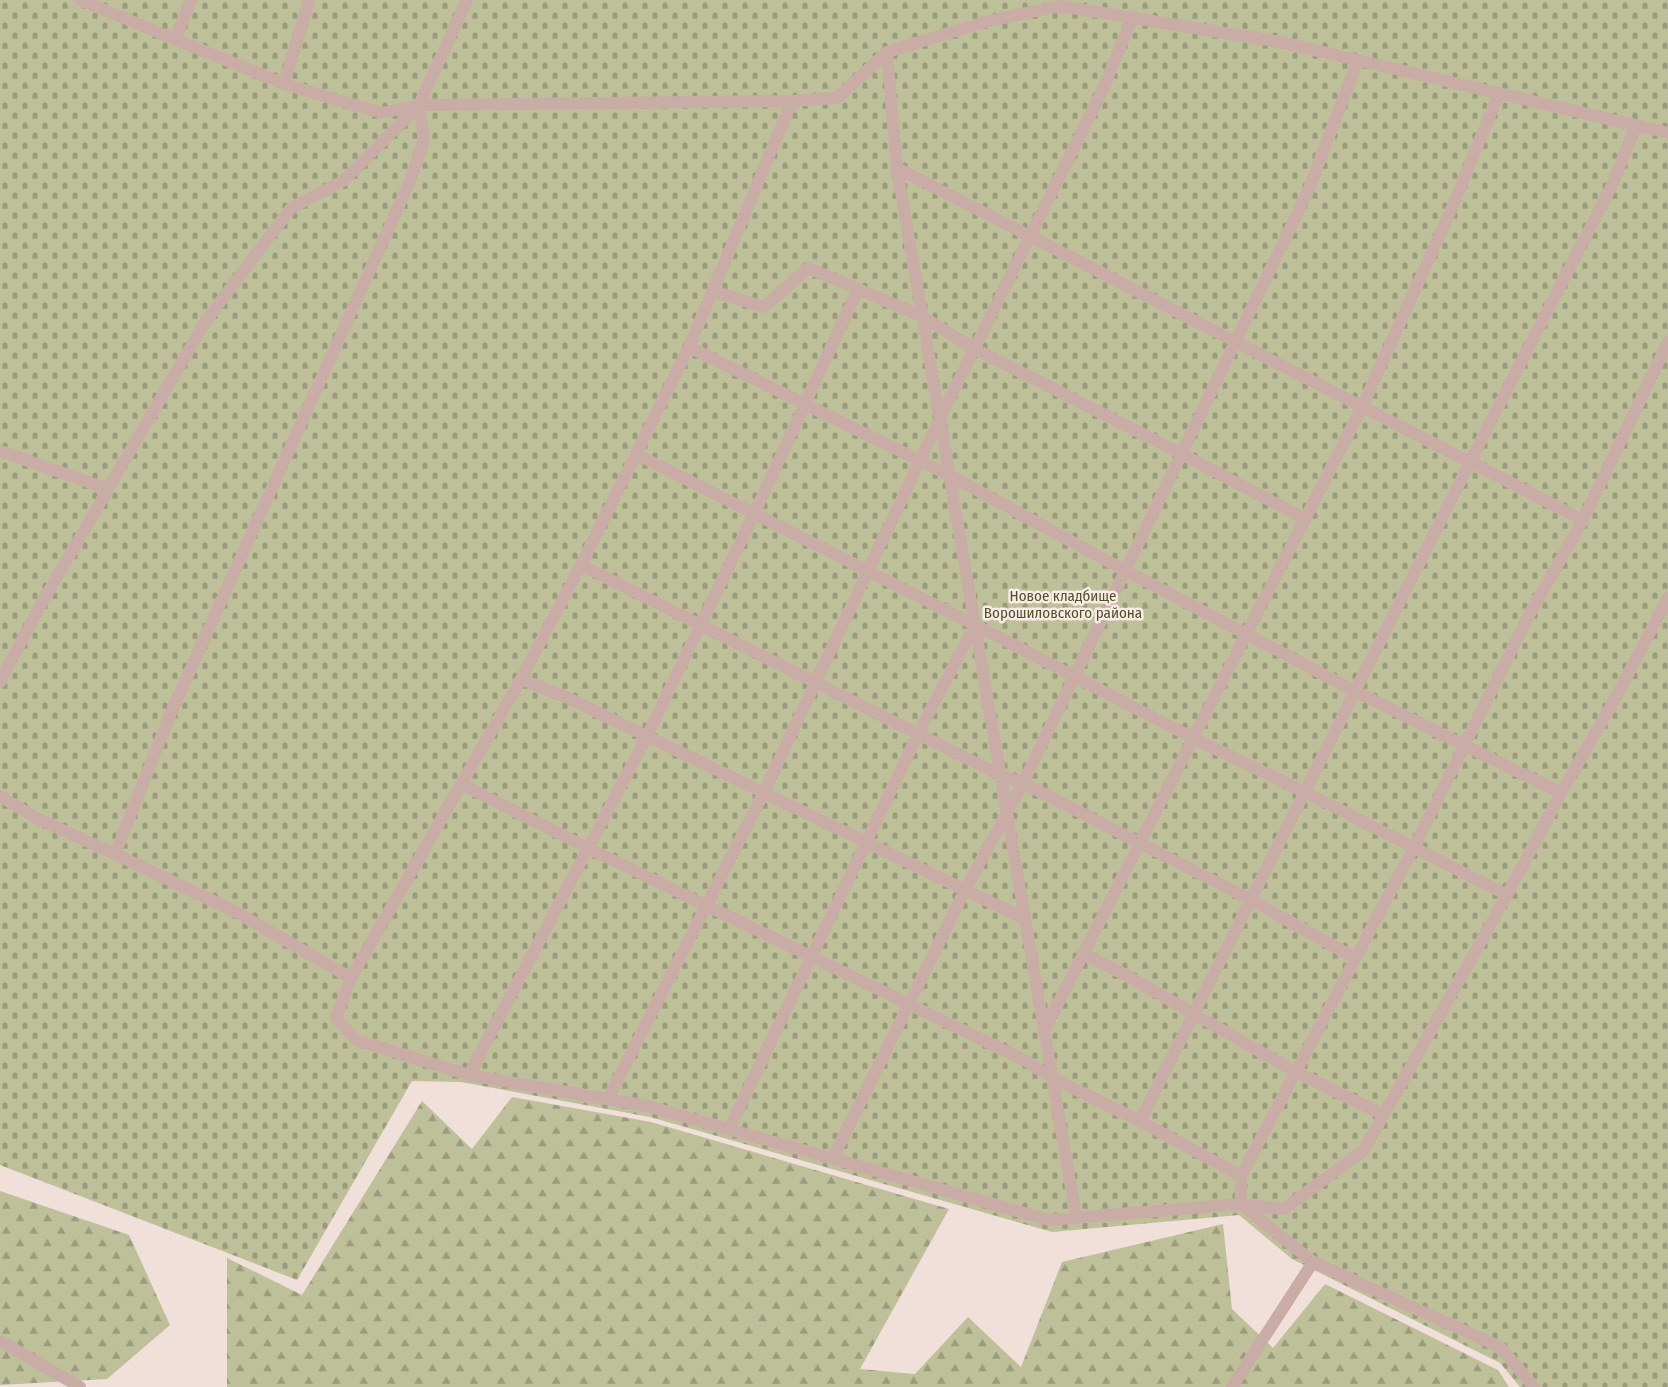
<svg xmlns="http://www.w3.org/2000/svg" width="1668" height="1387" font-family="'Fira Sans Condensed',sans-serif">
<defs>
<pattern id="forest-firs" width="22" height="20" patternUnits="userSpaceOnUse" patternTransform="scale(1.25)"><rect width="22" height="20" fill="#bec099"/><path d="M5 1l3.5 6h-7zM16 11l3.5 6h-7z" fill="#9b9c7d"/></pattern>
<pattern id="cemetery-stones" width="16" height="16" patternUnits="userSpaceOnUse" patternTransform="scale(1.25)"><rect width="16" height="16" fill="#bec099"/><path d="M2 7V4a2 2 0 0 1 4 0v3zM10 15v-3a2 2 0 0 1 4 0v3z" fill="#9b9c7d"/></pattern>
</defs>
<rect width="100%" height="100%" fill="#f1dfd9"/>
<path fill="url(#forest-firs)" d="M512 1097 651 1122 949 1209 860 1369 915 1374 968 1317 1021 1367 1062 1262 1223 1224 1232 1309 1273 1348 1325 1284 1498 1370 1509 1387H227V1258L302 1295 422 1101 472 1149Z
M0 1191 129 1235 170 1325 107 1379 0 1385Z"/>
<path fill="url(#cemetery-stones)" d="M0 0H1668V1387H1520L1500 1363 1292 1259 1239 1215 1052 1232 650 1117 461 1082 412 1081 297 1280 0 1165Z"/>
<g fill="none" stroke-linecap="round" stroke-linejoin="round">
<path stroke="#c9aca5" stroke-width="12" d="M80 0 284 84 382 113 419 105 792 101 837 98 887 52 988 21 1060 6 1280 42 1668 133
M175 39 191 0
M887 52 897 168 1076 1217
M284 84 309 0
M897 168 1583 520 1668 342
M712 291 764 307 808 268 858 289
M689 347 792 101
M0 451 108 489 39 608 0 682
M636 454 975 625 1193 738 1305 792 1507 895 1364 1150 1284 1209 1241 1204V1176L1140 1121
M108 489 205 322 291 208 343 181 419 105
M581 565 1000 775 1023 783 1308 191 1358 60
M521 679 566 697 1025 919
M461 784 588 848 1026 1061 1052 1078 1140 1121 1470 462 1613 183 1636 125
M1561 793 1616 697 1668 598
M0 796 36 818 115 854
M1507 895 1561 793 1355 691 1126 571 949 475 689 347 581 565 521 679 351 978 336 1018 356 1040 469 1075 647 1106 1049 1220 1241 1204 1313 1262 1500 1347 1534 1387
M1083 954 1124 974 1296 1072 1384 1115
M351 978 236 912 115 854 170 715 410 181 424 140 419 105 467 0
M1044 1031 1362 407 1452 208 1499 93
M469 1075 647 736 754 514 858 289 923 317 973 348 1182 454 1305 519
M608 1099 764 792 940 418 1104 87 1132 18
M729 1129 918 734 975 625
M833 1158 965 890 1023 783 1251 900 1355 958
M1241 1176 1414 847 1530 613 1583 520
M0 1341 80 1387
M1232 1387 1313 1262"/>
</g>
<g text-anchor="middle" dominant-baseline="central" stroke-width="5" stroke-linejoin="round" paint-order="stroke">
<g font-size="15" fill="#4f532a" stroke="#f9ebe5">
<text x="1063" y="596">Новое кладбище<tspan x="1063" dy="17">Ворошиловского района</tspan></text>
</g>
</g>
</svg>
